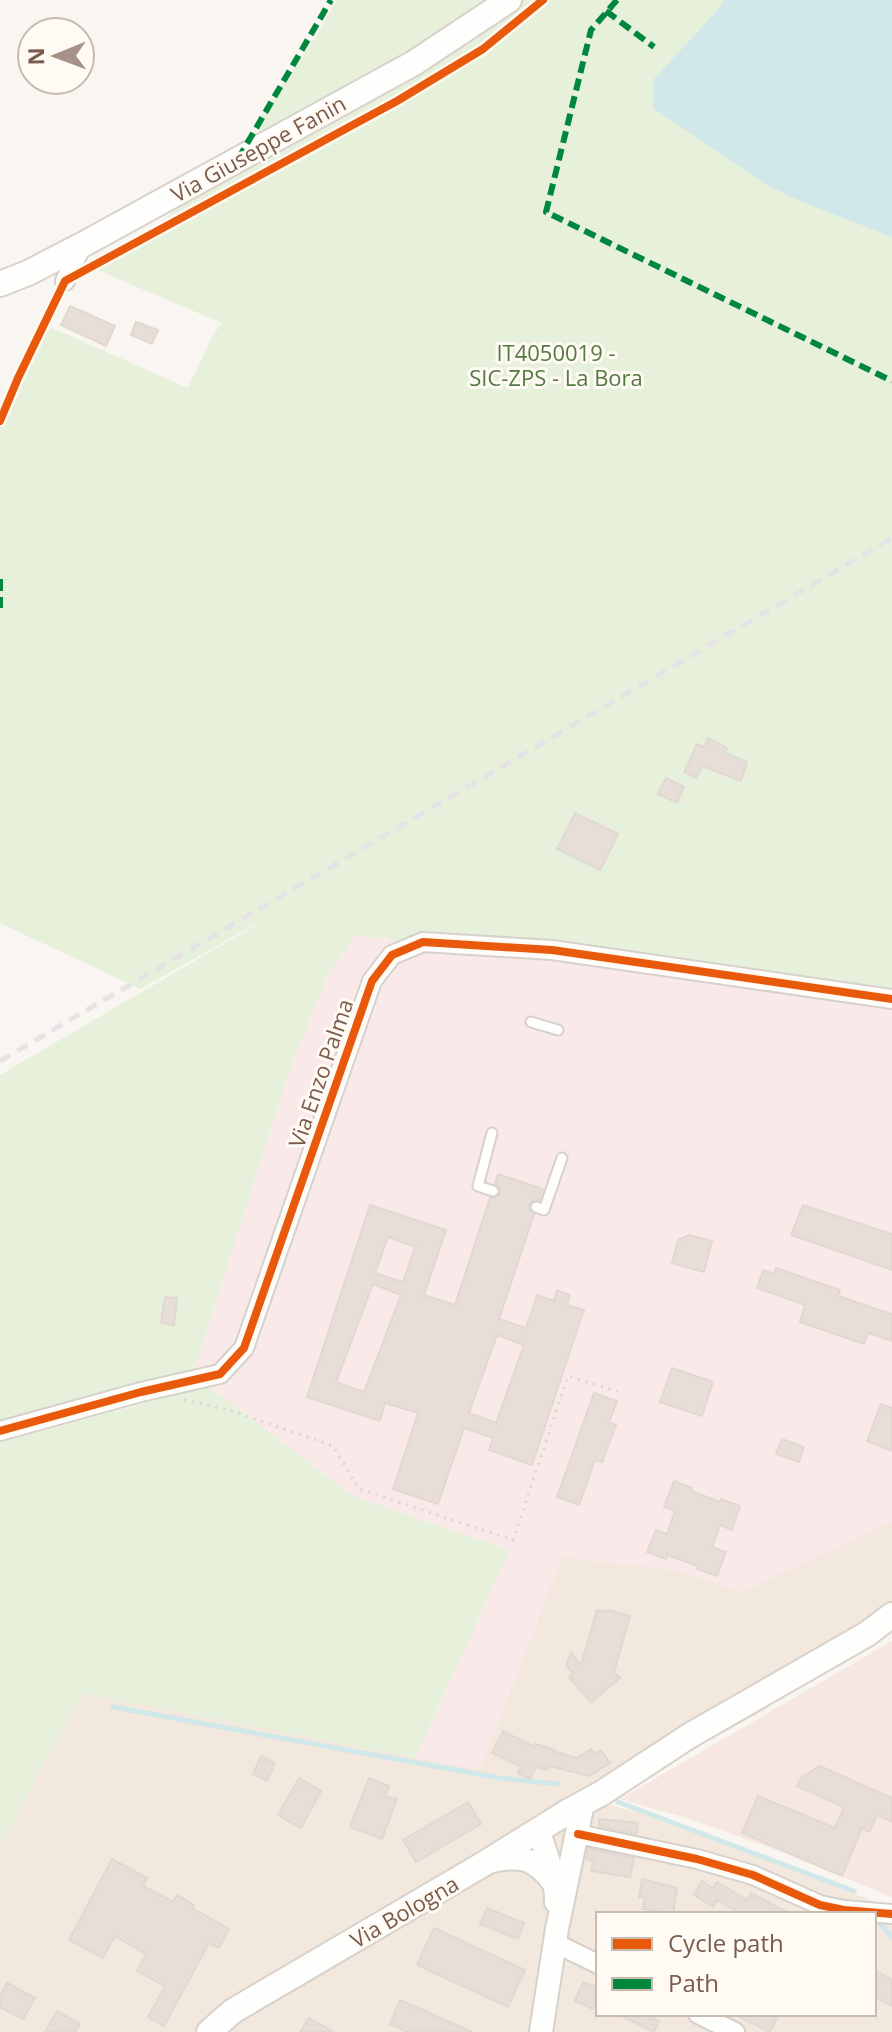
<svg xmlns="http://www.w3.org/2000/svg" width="892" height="2032" font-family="'Open Sans',sans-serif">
<rect width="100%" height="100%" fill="#f9f5f0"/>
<path fill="#f2e8de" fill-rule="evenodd" d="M892 1521V1622L780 1691 766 1710 593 1800 655 1817 746 1849 892 1909V2032H0V1846L81 1693 480 1769 562 1557 677 1570 741 1592ZM598 1914H874V2014H598Z"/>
<path fill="#f6e8e1" d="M892 1641V1897L774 1849 683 1817 620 1799Z"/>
<path fill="#fae9e9" d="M356 935 892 999V1521L741 1592 677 1570 562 1557 480 1769 415 1758 510 1550 353 1496 209 1386 194 1371 291 1066 328 974Z"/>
<path fill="#e7f0db" d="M337 0H892V999L356 935 328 974 291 1066 194 1371 71 1401 0 1421V1075L290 905 140 989 0 923V428L45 325 188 388 213 335 222 323 90 267 160 230 156 227 260 134 255 125 317 35Z
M209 1386 353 1496 510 1550 415 1758 82 1693 0 1846V1442Z"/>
<path fill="#d0e8ea" d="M724 0H892V237L800 201 765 184 653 108 654 79 716 12Z"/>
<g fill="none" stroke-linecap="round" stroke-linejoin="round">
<path stroke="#d0e8ea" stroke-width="5" d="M113 1707 499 1778 558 1784
M618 1802 854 1891
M880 1924 892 1937"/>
</g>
<path fill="#e6ded7" stroke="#e2d8d2" stroke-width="2" fill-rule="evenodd" d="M70 306 115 326 106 346 61 325Z
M136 322 158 330 152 344 131 335Z
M708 738 727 748 725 753 747 762 741 781 702 766 696 778 684 772 697 744 704 747Z
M666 778 684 787 677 803 658 794Z
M575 813 618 834 600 870 557 849Z
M498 1174 543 1189 539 1200 532 1201 529 1205 530 1211 534 1214 499 1319 526 1328 537 1295 554 1301 557 1290 570 1295 567 1305 584 1310 532 1465 489 1450 493 1438 464 1428 438 1504 393 1489 418 1413 385 1403 380 1421 307 1397 370 1205 446 1230 424 1295 455 1305 490 1198H495L500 1194V1189L495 1184ZM388 1237 415 1247 403 1282 375 1273ZM373 1284 401 1295 364 1392 336 1382ZM497 1335 524 1345 496 1423 469 1413Z
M803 1205 892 1234V1270L791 1235Z
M689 1235 712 1241 704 1272 672 1263 678 1240Z
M776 1268 840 1290 838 1296 892 1314V1341L868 1333 864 1344 800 1322 805 1305 757 1288 763 1270 774 1274Z
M165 1297 177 1298 174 1325 161 1323Z
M672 1368 713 1382 702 1416 660 1402Z
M594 1393 617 1401 609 1422 616 1425 602 1462 595 1460 579 1505 557 1497Z
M881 1404 892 1408V1451L867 1441Z
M782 1439 804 1447 799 1462 776 1454Z
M674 1481 692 1488 691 1491 720 1502 721 1499 740 1506 732 1530 720 1525 712 1547 726 1552 717 1576 697 1569 698 1566 667 1555 666 1559 647 1552 656 1530 667 1534 675 1511 664 1507Z
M597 1610 607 1612 608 1610 630 1616 614 1672 620 1678 591 1702 569 1677 573 1673 566 1665 571 1652 581 1665Z
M503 1731 535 1747 536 1744 554 1750 553 1751 577 1758 591 1749 594 1754 601 1750 610 1763 589 1776 549 1766 547 1770 536 1767 530 1779 518 1773 521 1767 492 1753Z
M261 1756 275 1763 267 1781 253 1774Z
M820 1766 892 1798V1822L877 1815 869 1832 862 1828 842 1876 742 1833 758 1796 835 1828 844 1807 797 1786 801 1778Z
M299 1778 321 1791 301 1828 278 1815Z
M369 1778 389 1786 385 1796 397 1799 382 1839 350 1827Z
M468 1802 481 1824 416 1862 403 1840Z
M599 1819 638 1823 637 1834 599 1826Z
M588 1848 634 1858 630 1877 591 1871 593 1861 586 1859Z
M112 1859 147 1878 143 1886 173 1902 177 1895 194 1905 192 1908 229 1929 219 1948 209 1943 164 2026 148 2017 165 1986 137 1971 146 1954 115 1936 103 1958 69 1940Z
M642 1879 677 1888 673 1914 643 1909 645 1898 639 1897Z
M702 1881 713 1888 717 1882 747 1900 751 1893 791 1914H740L717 1900 713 1907 694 1895Z
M487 1908 524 1923 518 1939 480 1924Z
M434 1928 525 1970 508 2007 417 1965Z
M874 1970 892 1980V2006L874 1997Z
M583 1982 598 1988V1999L593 2009 575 2001Z
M7 1983 35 1998 23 2019 0 2007V1996Z
M400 2000 472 2032H407L390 2024Z
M57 2011 80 2024 75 2032H45Z
M618 2014H644L659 2021 654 2032Z
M734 2014H779L770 2032Z
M309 2018 333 2032H300Z"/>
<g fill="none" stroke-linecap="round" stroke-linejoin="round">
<g stroke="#d7d1cb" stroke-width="13">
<path id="service" d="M531 1022 558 1030
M492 1133 478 1186 493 1191
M536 1207 544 1210 562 1158"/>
</g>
<g stroke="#d7d1cb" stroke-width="22">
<path id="minor" d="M65 281 82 245
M0 1431 141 1392 220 1374 244 1348 372 981 392 955 423 942 552 950 892 999
M578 1834 697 1859 753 1875 820 1905 844 1910 892 1914
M555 1943 598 1964
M698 2014 735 2032"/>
</g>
<g stroke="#d7d1cb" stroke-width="26">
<path id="tertiary" d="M538 1830C546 1854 556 1876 556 1902
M488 1862C519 1855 533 1856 553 1882
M541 2032 557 1929 583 1803"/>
</g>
<g stroke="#d9d2cb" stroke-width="28">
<path id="secondary" d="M0 284 28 273 82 245 414 63 509 0
M209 2032 233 2011 487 1862 569 1811 602 1793 689 1736 867 1634 892 1615"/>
</g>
<path stroke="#dcd5d0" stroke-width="3" stroke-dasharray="2 6" stroke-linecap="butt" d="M184 1400 229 1410 333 1446 359 1489 513 1540 568 1376 620 1392"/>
<use href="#service" stroke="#fefefd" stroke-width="9"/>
<use href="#minor" stroke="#fefefd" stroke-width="18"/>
<use href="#tertiary" stroke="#fefefd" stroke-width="22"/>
<use href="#secondary" stroke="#fefefd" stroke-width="24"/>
<path stroke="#e6e3e7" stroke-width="5" stroke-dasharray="12 8" stroke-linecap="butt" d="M0 1061 892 538"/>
<path stroke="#00873e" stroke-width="6" stroke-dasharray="12 6" stroke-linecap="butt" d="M617 0 591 30 546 212 892 381
M606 11 654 47
M238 159 331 0
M0 579V608"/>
<g stroke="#fffaf3" stroke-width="13">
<path id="cycleway" d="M0 421 18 378 65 281 397 101 483 49 543 0
M0 1431 141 1392 220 1374 244 1348 372 981 392 955 423 942 552 950 892 999
M578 1834 697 1859 753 1875 820 1905 844 1910 892 1914"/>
</g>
<use href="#cycleway" stroke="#e8590c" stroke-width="8"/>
</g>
<g text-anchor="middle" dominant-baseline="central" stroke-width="6" stroke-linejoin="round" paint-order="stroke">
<g font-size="22" fill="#7a5c4d" stroke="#fffaf3">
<text transform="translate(258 148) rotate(-29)">Via Giuseppe Fanin</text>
<text transform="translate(320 1073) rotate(-71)">Via Enzo Palma</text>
<text transform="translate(404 1911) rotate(-30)">Via Bologna</text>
</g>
<g font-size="22" fill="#537a41" stroke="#fffaf3">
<text x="556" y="352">IT4050019 -<tspan x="556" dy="25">SIC-ZPS - La Bora</tspan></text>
</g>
</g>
<rect x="596" y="1912" width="280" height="104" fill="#fffaf3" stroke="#cabbb1" stroke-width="2"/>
<rect x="612" y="1938" width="40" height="12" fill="#e8590c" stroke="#cabbb1" stroke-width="2"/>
<text x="668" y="1952" font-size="24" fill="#7a5c4d">Cycle path</text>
<rect x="612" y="1978" width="40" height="12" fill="#00873e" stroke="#cabbb1" stroke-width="2"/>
<text x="668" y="1992" font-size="24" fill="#7a5c4d">Path</text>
<g transform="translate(56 56) rotate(269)"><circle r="38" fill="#fffaf3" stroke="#cabbb1" stroke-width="2"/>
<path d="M0-6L14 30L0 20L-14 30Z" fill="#a69286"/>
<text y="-12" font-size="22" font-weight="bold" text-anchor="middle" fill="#7a5c4d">N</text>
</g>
</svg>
